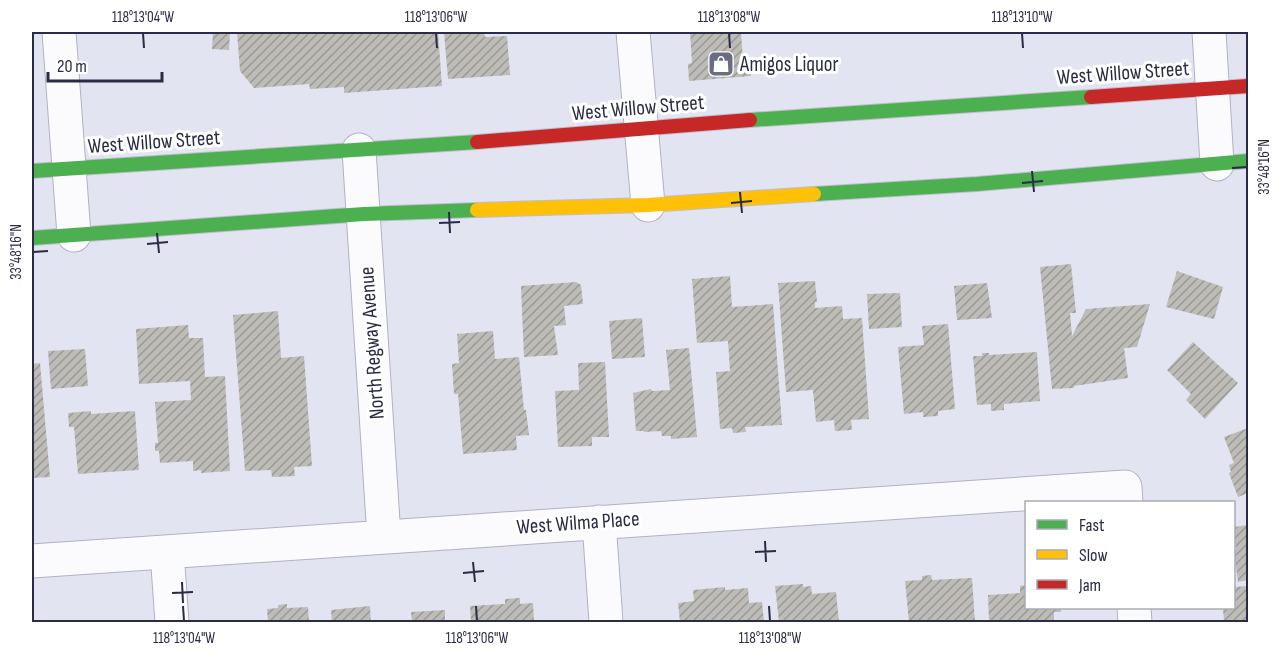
<svg xmlns="http://www.w3.org/2000/svg" width="1280" height="654" font-family="'Sofia Sans Condensed',sans-serif">
<defs>
<pattern id="building-hatch" width="6" height="6" patternUnits="userSpaceOnUse" patternTransform="scale(1.5)"><rect width="6" height="6" fill="#bebcb6"/><path d="M-1 1l2-2M0 6l6-6M5 7l2-2" fill="none" stroke="#9a9996"/></pattern>
</defs>
<rect width="100%" height="100%" fill="#e2e4f2"/>
<path fill="url(#building-hatch)" d="M213 32H230L229 50 212 49Z
M237 32H438L442 86 344 93V87L310 89 309 84 254 88 240 71Z
M444 32H484L485 37 507 36 510 75 448 79Z
M690 32H741L743 61 750 60 751 76 689 81 688 64 692 63Z
M1071 264 1076 313H1070L1072 336 1086 309 1150 304 1137 347 1124 348 1128 378 1074 386V388L1052 389 1040 267Z
M1177 271 1223 287 1214 319 1166 307Z
M730 276 732 307 773 304 782 425 745 427 746 432 733 433 732 428 720 429 716 372 730 371 728 341 697 343 692 279Z
M815 281 817 302H815V308L842 306 843 319 862 318 869 419 851 420 852 430 835 431 834 420 816 422 813 390 786 392 778 283Z
M576 282 581 285 583 304 564 306 566 325 554 326 558 355 524 357 521 286Z
M987 283 992 318 957 320 954 286Z
M900 293 902 327 869 329 867 294Z
M278 311 281 358 304 356 312 466 294 467 295 476 272 477 271 470 245 471 233 315Z
M642 318 645 357 612 359 609 321Z
M948 324 955 409 938 411V416L923 417V412L904 414 898 347 924 345 922 326Z
M188 325 189 338H203L205 377 225 376 230 471 201 473V470L193 471V461L160 463 159 451H155V443H158L155 402 191 400 190 381 139 384 136 329Z
M493 331 495 359 519 357 524 410H526L529 435 516 436 517 450 463 454 458 394H454L452 364 459 363 457 334Z
M1193 342 1238 383 1205 419 1186 400 1191 394 1167 370Z
M689 348 697 437 671 439V436H662L661 431 644 432V431H636L633 393 651 389 652 391 670 390 666 350Z
M85 349 88 386 51 389 48 351Z
M1037 352 1040 401 1004 404V410L991 411V404L977 405 973 356H982V353H989V355Z
M605 362 609 437H592V446L558 447 555 391 579 390 578 363Z
M40 363 50 477 32 478V364Z
M91 411V414L135 411 139 470 78 474 74 427H69L68 413Z
M1248 428V493L1238 497 1229 473 1231 472 1229 465 1234 463 1224 437Z
M1248 525V580L1238 582 1235 559H1234V550H1236L1234 527Z
M931 575 932 580 972 578 975 622H909L905 581 922 580V576Z
M803 584V587L811 586 812 594 836 592 839 622H779L775 586Z
M1026 585V608H1061V612H1054V622H989L988 595 1020 593V586Z
M1248 586V622H1224L1223 608H1234V587Z
M725 587V590L748 588 749 603 762 602 764 622H680L678 603 694 601 693 590Z
M520 598V604L533 603 534 622H471L470 606 505 604V599Z
M287 604V608L308 607 309 622H268L267 609 278 608V605Z
M370 606 371 622H332L331 610Z
M445 610V622H412L411 612Z"/>
<g fill="none" stroke-linecap="round" stroke-linejoin="round">
<g stroke="#b0b2c3" stroke-width="35">
<path id="street" d="M59 32 74 235
M633 32 648 205
M1209 32 1217 164
M359 150 384 537
M599 522 606 622
M167 552 172 622
M32 561 1125 487 1126 502
M1134 608 1135 622"/>
</g>
<g stroke="#bebfca" stroke-width="16">
<path id="fast" d="M750 120 1091 97
M32 171 477 142
M814 194 977 184 1248 161
M32 238 364 214 477 210"/>
</g>
<g stroke="#bebfca" stroke-width="16">
<path id="slow" d="M477 210 648 205 814 194"/>
</g>
<g stroke="#bebfca" stroke-width="16">
<path id="jam" d="M1091 97 1248 86
M477 142 750 120"/>
</g>
<use href="#street" stroke="#fbfbfd" stroke-width="33"/>
<use href="#fast" stroke="#4caf50" stroke-width="14"/>
<use href="#slow" stroke="#ffc107" stroke-width="14"/>
<use href="#jam" stroke="#c62828" stroke-width="14"/>
</g>
<path fill="none" stroke="#292c44" stroke-width="2" d="M143 33 144 48M436 33 437 48M729 33 730 48M1022 33 1023 48M1232 168 1247 167M1032 171 1034 192M1022 183 1043 181M740 192 742 213M731 203 752 201M449 212 450 233M439 223 460 222M157 233 159 253M147 244 168 242M33 252 48 251M765 541 766 562M755 552 776 551M473 562 475 582M463 573 484 571M182 582 183 603M172 593 193 592M183 606 184 621M476 606 477 621M769 606 770 621"/>
<defs>
<g id="shop-square" transform="scale(1.35)"><rect x="-9" y="-9" width="18" height="18" rx="4" fill="#6a6c81" stroke="#fff"/><path d="M-5-2.5h2.3a2.7 3.5 0 0 1 5.4 0H5L5.5 6h-11ZM-1.5-2.5h3a1.5 2.3 0 0 0-3 0Z" fill="#fff"/></g>
</defs>
<g fill-rule="evenodd">
<use href="#shop-square" x="721" y="64"/>
</g>
<g text-anchor="middle" dominant-baseline="central" stroke-width="6" stroke-linejoin="round" paint-order="stroke">
<g font-size="21" fill="#292c44" stroke="#fff" text-anchor="start">
<text x="740" y="64">Amigos Liquor</text>
</g>
<g font-size="21" fill="#292c44" stroke="#fff">
<text transform="translate(1123 73) rotate(-4)">West Willow Street</text>
<text transform="translate(638 108) rotate(-5)">West Willow Street</text>
<text transform="translate(154 142) rotate(-4)">West Willow Street</text>
<text transform="translate(372 343) rotate(-94)">North Regway Avenue</text>
<text transform="translate(578 523) rotate(-4)">West Wilma Place</text>
</g>
</g>
<rect width="1280" height="654" fill="none" stroke="#ffffff" stroke-width="66"/>
<rect x="1025" y="501" width="210" height="108" fill="#ffffff" stroke="#a9abb4" stroke-width="1.5"/>
<rect x="1037" y="520" width="30" height="9" fill="#4caf50" stroke="#a9abb4" stroke-width="1.5"/>
<text x="1079" y="531" font-size="18" fill="#292c44">Fast</text>
<rect x="1037" y="550" width="30" height="9" fill="#ffc107" stroke="#a9abb4" stroke-width="1.5"/>
<text x="1079" y="561" font-size="18" fill="#292c44">Slow</text>
<rect x="1037" y="580" width="30" height="9" fill="#c62828" stroke="#a9abb4" stroke-width="1.5"/>
<text x="1079" y="591" font-size="18" fill="#292c44">Jam</text>
<path d="M48 72v9h114v-9" fill="none" stroke="#292c44" stroke-width="3"/>
<text x="57" y="72" font-size="18" fill="#292c44" stroke="#ffffff" stroke-width="4.5" paint-order="stroke">20 m</text>
<rect x="33" y="33" width="1214" height="588" fill="none" stroke="#292c44" stroke-width="2"/>
<g font-size="15" text-anchor="middle" fill="#292c44">
<text x="143" y="22">118°13'04"W</text>
<text x="436" y="22">118°13'06"W</text>
<text x="729" y="22">118°13'08"W</text>
<text x="1022" y="22">118°13'10"W</text>
<text transform="translate(1264 167) rotate(-90)" y="5">33°48'16"N</text>
<text transform="translate(16 252) rotate(-90)" y="5">33°48'16"N</text>
<text x="184" y="643">118°13'04"W</text>
<text x="477" y="643">118°13'06"W</text>
<text x="770" y="643">118°13'08"W</text>
</g>
</svg>
